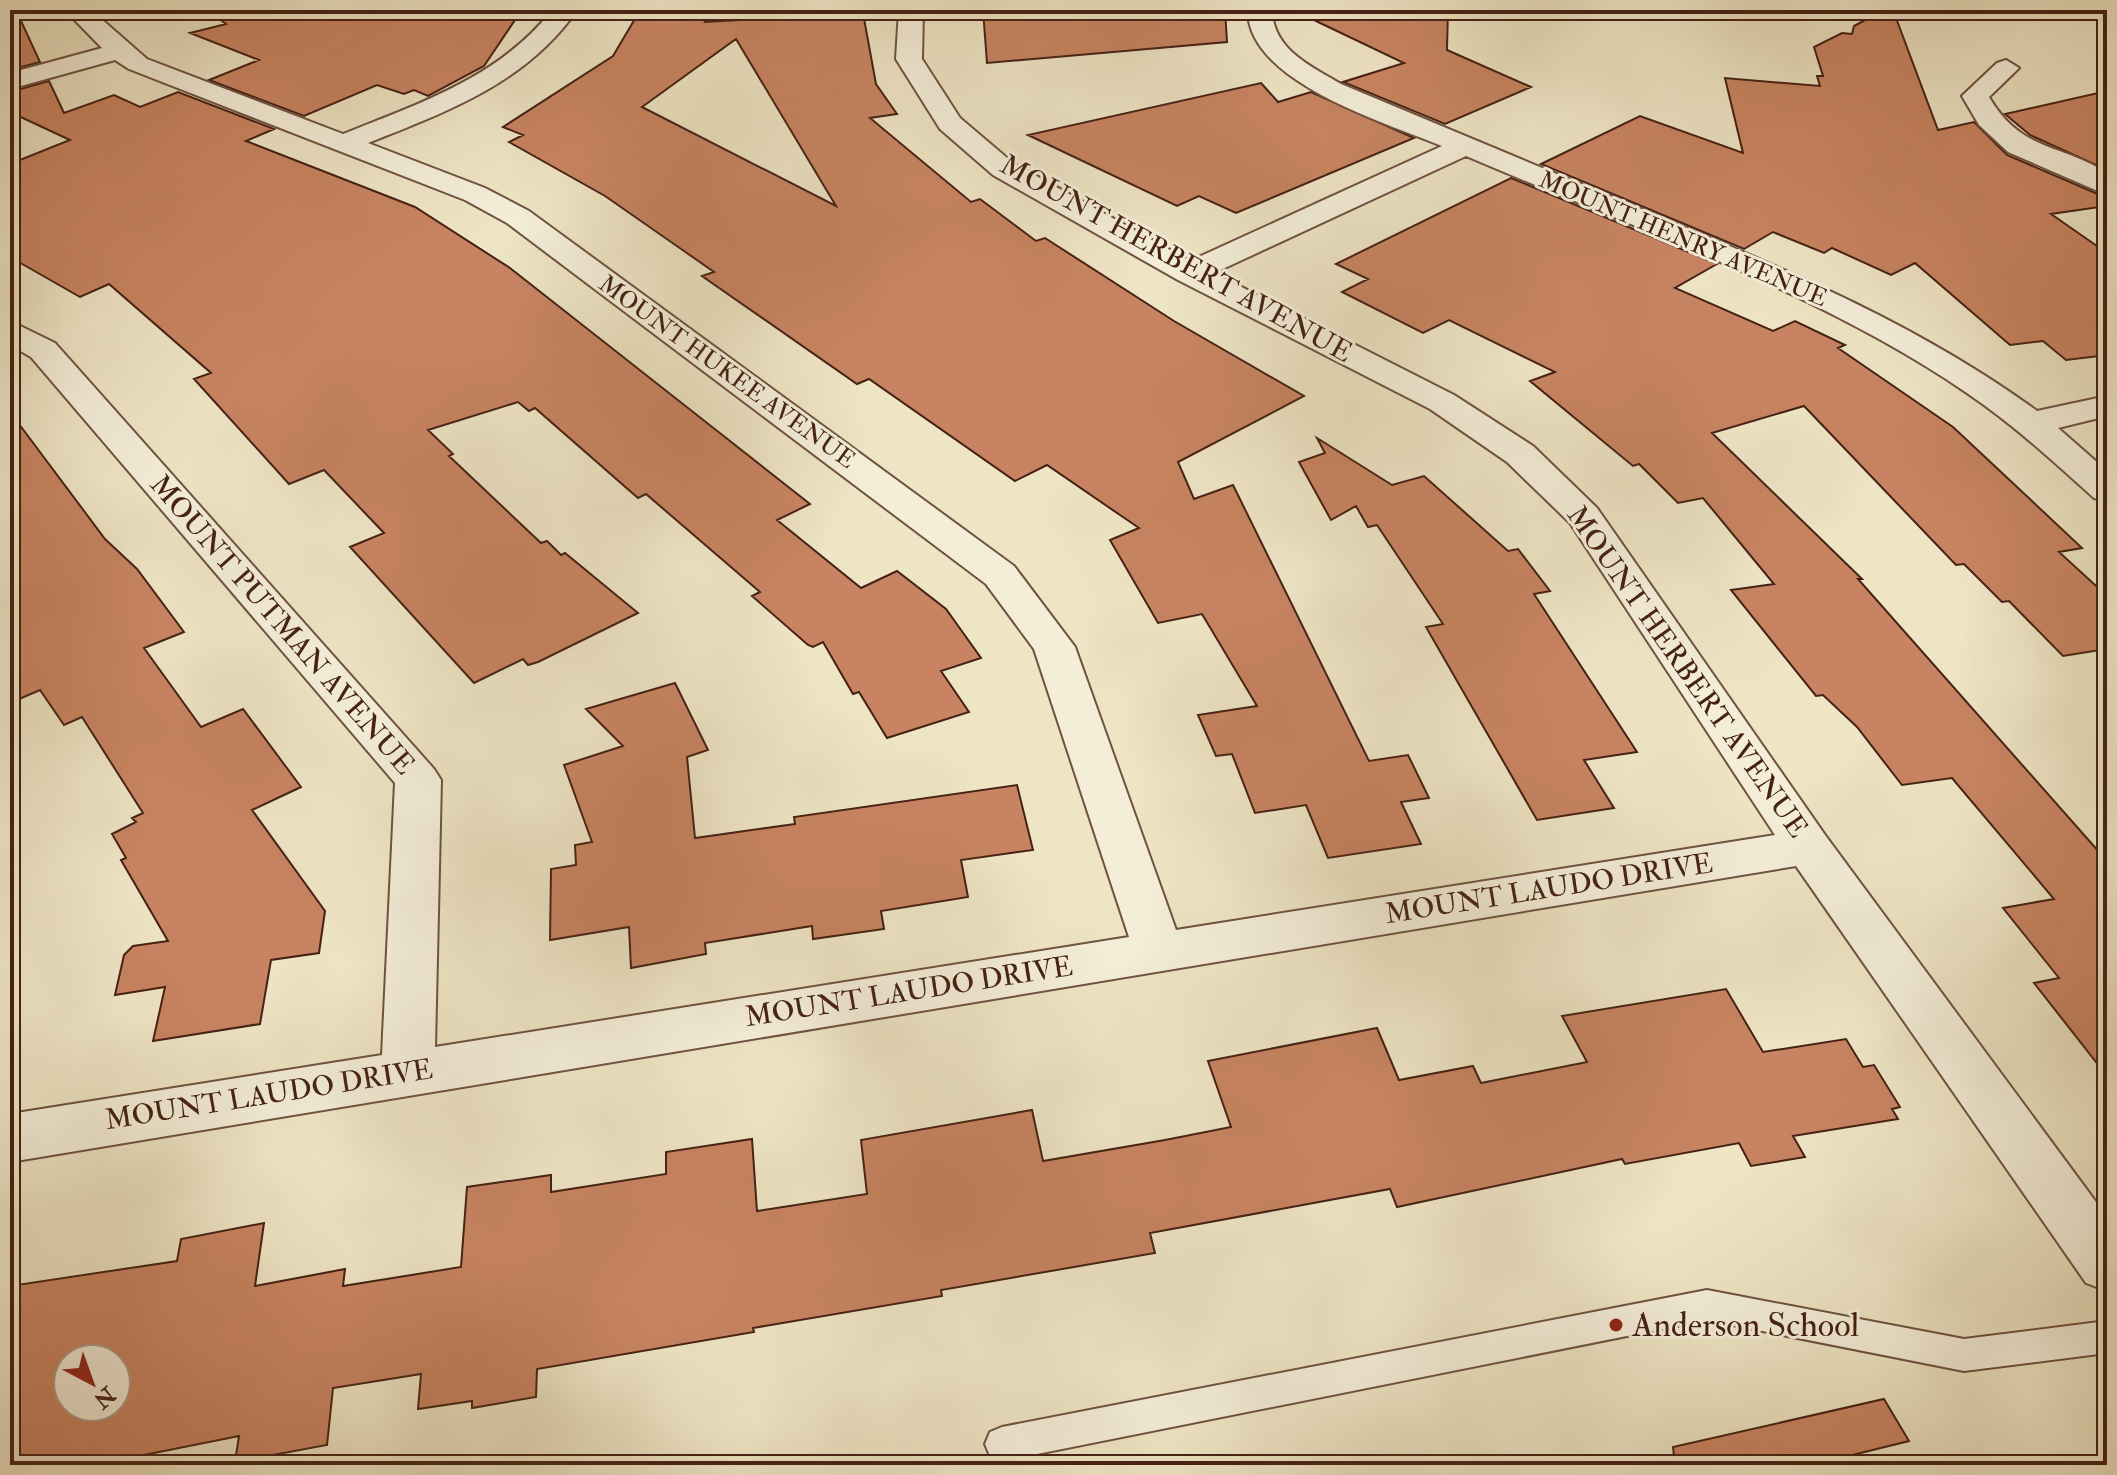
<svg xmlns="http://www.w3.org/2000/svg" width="2117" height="1475" font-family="'IM FELL Double Pica',serif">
<rect width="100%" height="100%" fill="#eee5c5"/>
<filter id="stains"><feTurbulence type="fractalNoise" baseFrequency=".0025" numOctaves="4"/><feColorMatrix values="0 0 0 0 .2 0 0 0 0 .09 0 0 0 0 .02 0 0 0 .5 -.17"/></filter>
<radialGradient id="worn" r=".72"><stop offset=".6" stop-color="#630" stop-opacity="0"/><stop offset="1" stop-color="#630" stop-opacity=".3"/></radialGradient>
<path fill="#c88462" stroke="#452114" stroke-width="2" fill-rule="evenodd" d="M10 10H16L40 62 10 70Z
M207 10H512L509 14H519L484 66 428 96 414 90 404 94 377 85 304 116 209 80 259 60 190 33 226 24Z
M983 10H1225L1227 42 987 63Z
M1293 10H1448L1447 50 1531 87 1445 124 1343 82 1404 63Z
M1884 10H1893L1938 130 1974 122 2007 155 2107 198V206L2051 214 2107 253V355L2066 360 2043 341 2010 345 1915 263 1891 275 1832 248 1824 253 1773 232 1744 249 1541 164 1640 116 1743 153 1725 78 1820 86 1817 76H1823L1814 47 1842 33 1852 34 1854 26Z
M863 13 876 84 897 114 870 118 971 202 980 199 1036 241 1045 238 1174 321 1304 396 1178 462 1194 499 1233 485 1369 761 1408 755 1429 798 1401 802 1421 844 1328 858 1306 805 1255 813 1232 754 1216 756 1198 715 1257 706 1202 614 1158 623 1110 540 1139 528 1047 465 1015 481 869 379 857 384 702 276 714 272 684 251 605 196 509 142 523 135 503 127 613 56 636 17 707 18 705 22ZM736 39 836 206 642 107Z
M49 81 64 113 114 95 140 107 178 92 274 129 246 141 415 207 510 268 810 504 777 520 861 588 897 571 946 609 981 658 941 671 969 712 887 738 859 692 853 694 823 642 813 647 808 645 752 596 760 592 646 494 638 498 535 408 529 411 518 402 428 430 453 454 449 456 541 543 547 541 561 555 565 553 638 613 538 662 528 665 523 659 474 683 350 547 384 533 324 470 289 484 194 379 211 373 109 284 80 297 10 257V164L70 140 10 112V92Z
M1261 83 1278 102 1311 92 1414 138 1236 213 1199 196 1177 206 1028 135Z
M2107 91V170L2030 135 2005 114Z
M1511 178 1717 264 1675 288 1773 331 1795 321 1845 345 1838 348 1953 427 2082 548 2059 552 2107 596V649L2063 656 2009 601 2002 602 1964 564 1956 565 1804 406 1712 433 1862 579H1858L2107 861V1076L2034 983 2059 978 2003 908 2054 899 1952 778 1902 785 1857 727 1823 695 1816 696 1731 590 1774 584 1703 498 1678 503 1639 464 1633 466 1530 381 1555 372 1449 320 1423 333 1342 292 1368 279 1336 264Z
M10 412 105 539 137 569 184 632 144 648 201 727 243 709 301 787 252 810 325 911 319 953 271 960 260 1024 153 1041 165 987 115 995 124 955 133 946 168 941 121 860 126 858 112 834 136 822 132 818 143 813 82 717 64 725 40 690 10 703Z
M1317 438 1392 485 1424 476 1508 551 1518 549 1550 591 1534 594 1637 752 1584 760 1614 808 1537 820 1426 627 1443 624 1377 525 1368 527 1356 506 1331 520 1299 462 1325 453Z
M675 683 708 750 687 757 695 838 795 824 794 817 1017 785 1033 850 961 860 968 897 881 911 884 929 813 939 812 926 705 943 706 954 631 968 629 927 550 940 551 869 576 865 575 845 592 842 564 765 623 746 586 709Z
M1726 989 1763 1052 1846 1039 1863 1067 1874 1065 1900 1107 1892 1109 1898 1119 1793 1136 1805 1157 1751 1166 1739 1143 1625 1164 1622 1159 1397 1207 1390 1189 1150 1233 1155 1253 941 1290 942 1296 753 1328 754 1332 537 1369 536 1397 472 1408V1401L418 1409 421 1374 333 1388 327 1445 235 1462 239 1436 94 1465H10V1286L177 1261 181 1239 264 1223 255 1286 345 1269 343 1286 461 1267 467 1187 551 1175V1192L666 1174V1152L752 1139 757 1211 867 1194 861 1140 1032 1110 1043 1161 1165 1140 1231 1127 1208 1061 1377 1028 1399 1080 1473 1066 1481 1083 1587 1062 1562 1016ZM68 1359H116V1407H68Z
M1884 1399 1909 1441 1812 1465H1675L1673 1447Z"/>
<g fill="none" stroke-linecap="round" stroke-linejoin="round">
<g stroke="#6f5240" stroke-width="4">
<path id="service" d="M1707 1290 1964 1339 2107 1321V1353L1964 1371 1707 1320 1002 1461 990 1456 985 1444 990 1432 1002 1427Z"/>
</g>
<g stroke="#6f5240" stroke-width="4">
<path id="minor" d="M65 10H91L147 59 343 134C420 103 500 77 552 10H577C526 83 448 111 368 143L485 188 529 211 1014 566 1075 647 1176 930 1775 835 1570 523 1507 462 1430 409 1178 280 993 175 940 129 896 59 899 10H923L922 59 960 118 1013 163 1190 261 1442 146C1387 123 1247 82 1248 10H1272C1273 50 1311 66 1341 84 1448 129 1554 173 1661 217 1792 272 1922 327 2037 411L2107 396V416L2058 428 2107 471V501L2094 498C2053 461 2013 424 1967 393 1822 293 1629 226 1466 156L1214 273 1454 395 1533 446 1597 508 1825 835 2107 1217V1291L2086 1283 1796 866 10 1162V1114L382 1055 395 783 31 357 10 345V321L55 343 434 769 441 780 435 1047 1129 937 1034 649 986 584 507 223 465 200 129 69 115 60 10 89V73L102 48Z
M2006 60 2019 68 1989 97C2021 152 2060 143 2107 173V195L2008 152 1979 125 1962 96 1997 63Z"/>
</g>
<use href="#service" fill="#f4eed9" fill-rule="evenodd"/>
<use href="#minor" fill="#f4eed9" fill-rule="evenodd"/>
</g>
<circle fill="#8f2418" stroke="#f4eed9" stroke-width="3" cx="1616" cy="1325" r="8"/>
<g text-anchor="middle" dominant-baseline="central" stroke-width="6" stroke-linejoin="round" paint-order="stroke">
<g font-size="24" fill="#452114" stroke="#f4eed9">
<text transform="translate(1683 239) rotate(23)">MOUNT HENRY AVENUE</text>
<text transform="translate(727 372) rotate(36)">MOUNT HUKEE AVENUE</text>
</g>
<g font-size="28" fill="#452114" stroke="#f4eed9">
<text transform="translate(1176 259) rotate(29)">MOUNT HERBERT AVENUE</text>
<text transform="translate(282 625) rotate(49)">MOUNT PUTMAN AVENUE</text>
<text transform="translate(1687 672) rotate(55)">MOUNT HERBERT AVENUE</text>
<text transform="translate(1549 889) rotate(-9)">MOUNT LAUDO DRIVE</text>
<text transform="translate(909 992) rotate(-9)">MOUNT LAUDO DRIVE</text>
<text transform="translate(269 1095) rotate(-9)">MOUNT LAUDO DRIVE</text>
</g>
<g font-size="34" fill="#452114" stroke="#f4eed9" text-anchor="start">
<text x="1632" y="1325">Anderson School</text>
</g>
</g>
<rect width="2117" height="1475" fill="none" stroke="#eee5c5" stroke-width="40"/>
<rect x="12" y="12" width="2093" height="1451" fill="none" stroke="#452114" stroke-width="4"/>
<rect x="20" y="20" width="2077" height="1435" fill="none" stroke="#452114" stroke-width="2"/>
<g transform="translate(92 1383) rotate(139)"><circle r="38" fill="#f4eed9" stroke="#ae9c8a" stroke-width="2"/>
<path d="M0-6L14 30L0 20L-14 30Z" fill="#8f2418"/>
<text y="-12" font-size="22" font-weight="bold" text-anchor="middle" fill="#452114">N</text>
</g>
<rect width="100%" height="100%" filter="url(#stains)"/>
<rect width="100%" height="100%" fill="url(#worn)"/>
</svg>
